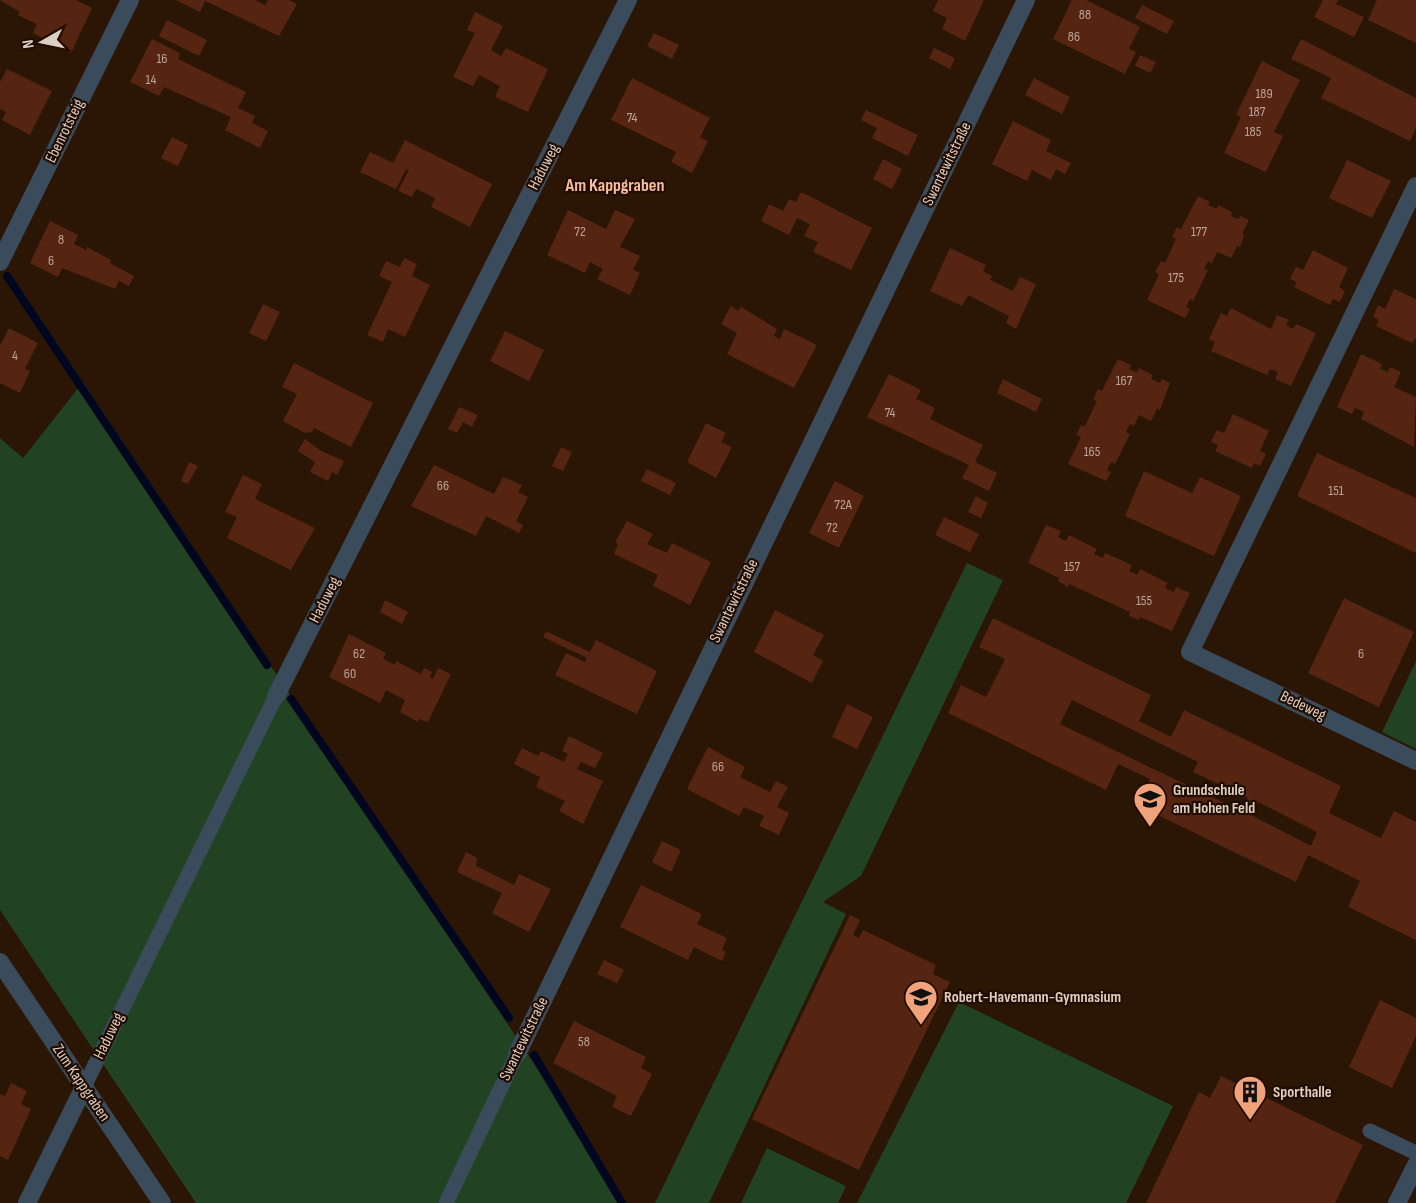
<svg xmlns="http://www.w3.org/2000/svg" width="1416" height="1203" font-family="'Sofia Sans Condensed',sans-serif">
<rect width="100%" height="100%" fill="#2b1504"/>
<path fill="#214322" d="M83 382 626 1203H196L0 910V438L23 458Z
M967 563 1003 580 861 876 823 902 846 914 709 1203H655Z
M1416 661V749L1382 732Z
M959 1002 1173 1106 1126 1203H857Z
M767 1148 846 1186 838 1203H741Z"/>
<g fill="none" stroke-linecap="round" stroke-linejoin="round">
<path stroke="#000620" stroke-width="8" d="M7 276 267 665
M291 699 509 1018
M534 1055 622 1203"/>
</g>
<path fill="#562512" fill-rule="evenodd" d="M0 0H76L92 8 71 53 33 33 37 24 18 15 20 12Z
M176 0H254L265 5 268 0H289L297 4 279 36 205 1 200 12Z
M938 0H984L965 41 942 29 947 18 933 11Z
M1072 0H1086L1140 27 1129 49 1136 52 1125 74 1053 39Z
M1323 0H1338L1336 4 1364 17 1354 37 1314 17Z
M1377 0H1416V43L1368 20Z
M1142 5 1174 21 1167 34 1135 18Z
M475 12 503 26 491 50 501 56 506 48 548 69 528 112 495 97 500 86 479 75 473 86 453 77 475 33 467 30Z
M167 20 207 40 199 56 159 36Z
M654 33 679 45 672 59 647 46Z
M152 39 180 53 178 59 246 92 238 108 255 116 252 123 268 131 260 148 225 130 231 117 164 87 159 96 130 82Z
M1301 39 1416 98V128L1410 141 1321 98 1331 78 1291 59Z
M934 48 955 58 950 69 929 58Z
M1140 55 1156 62 1150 73 1135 66Z
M1262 61 1300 80 1274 132 1283 136 1266 172 1224 153 1241 117 1236 115Z
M7 69 52 91 30 135 2 120 6 112 0 109V82Z
M632 78 710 118 700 137 708 141 692 173 671 162 676 152 611 120Z
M1034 78 1070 97 1062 114 1025 95Z
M866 110 918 135 908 156 872 138 877 128 861 120Z
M1013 121 1051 140 1046 151 1071 163 1065 174 1056 169 1051 180 1032 170 1027 181 992 164Z
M172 137 188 145 178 166 161 158Z
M405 140 492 184 470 227 431 207 435 198 416 189 412 197 398 191 409 170 406 169 396 189 360 172 370 152 393 163Z
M883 159 902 169 892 189 873 179Z
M1347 160 1391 181 1372 218 1329 198Z
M801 192 872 228 851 270 813 252 818 242 804 236 810 224 797 218 789 235 761 221 769 204 783 211 789 199 796 202Z
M1198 196 1210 202 1208 205 1217 209 1218 205 1232 212 1231 216 1239 219 1240 216 1249 220 1242 234 1244 236 1240 247 1237 246 1231 258 1217 252 1212 263 1208 261 1204 269 1208 270 1193 301 1190 299 1186 307 1190 309 1185 318 1147 300 1159 274 1155 272 1161 261 1165 263 1176 239 1172 237 1177 227 1181 229Z
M568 210 606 229 615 210 635 219 620 247 640 256 633 270 640 273 630 295 597 279 603 269 590 262 585 273 547 255Z
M50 221 78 235 74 244 86 250 87 247 111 260 110 263 134 276 129 286 119 281 115 289 62 268 58 277 30 263Z
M950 248 986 265 983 271 992 276 990 280 1013 291 1020 277 1036 284 1016 329 1006 323 1009 316 968 295 962 306 930 291Z
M1313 250 1348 268 1339 287 1345 291 1340 302 1333 299 1330 305 1294 287 1297 282 1290 279 1296 267 1303 270Z
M404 258 417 264 412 276 430 285 405 337 388 329 383 342 367 335 392 282 379 276 386 261 400 267Z
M1394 289 1416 299V338L1412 343 1376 326 1379 320 1373 317 1378 305 1385 309Z
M263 304 280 312 266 341 249 333Z
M731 306 738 311 741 307 777 329 774 336 780 339 784 329 817 345 794 388 727 354 737 333 721 324Z
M1231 308 1271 329 1277 315 1289 320 1286 325 1293 329 1296 324 1316 333 1291 386 1275 379 1278 372 1270 369 1267 375 1211 351 1215 342 1209 339 1221 313 1227 316Z
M9 328 38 343 25 369 30 371 20 393 0 383V346Z
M505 331 544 350 529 381 490 361Z
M1361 354 1382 364 1380 369 1388 372 1390 367 1401 372 1394 387 1416 397 1414 447 1361 419 1364 412 1355 408 1352 414 1337 407Z
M1118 359 1131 365 1129 369 1137 372 1139 368 1153 375 1151 379 1160 383 1162 379 1170 383 1160 410 1157 409 1151 421 1139 415 1134 426 1130 424 1126 432 1130 434 1115 464 1111 462 1107 470 1111 472 1106 481 1068 464 1081 437 1076 435 1081 425 1085 426 1097 401 1093 400 1098 389 1102 391Z
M294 363 373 403 351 447 314 428 312 432 305 433 283 421 297 394 282 387Z
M889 374 921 390 916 399 935 408 930 419 983 445 975 462 997 473 989 491 962 478 969 465 867 417Z
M1003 379 1042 399 1036 412 997 393Z
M459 407 478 415 472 427 463 422 457 433 448 429Z
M1233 414 1269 431 1260 451 1266 454 1260 466 1254 463 1252 468 1215 451 1218 445 1211 442 1217 430 1224 433Z
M706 423 726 433 721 442 732 447 716 478 687 462Z
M305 439 321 451 344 461 337 475 332 472 328 481 310 472 315 462 298 451Z
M561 447 572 452 563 471 552 466Z
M1317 453 1416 498V553L1297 496Z
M189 462 198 466 188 484 181 481Z
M434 465 494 494 503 477 522 485 518 492 528 497 516 521 523 525 519 533 486 516 476 536 411 506Z
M647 469 676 483 670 495 641 481Z
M1144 471 1192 493 1200 477 1241 496 1214 556 1125 516Z
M243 475 262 484 255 499 315 528 291 570 227 538 237 517 225 512Z
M835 481 864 496 839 548 809 533Z
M976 496 988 503 981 518 968 512Z
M944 517 979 534 970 552 935 535Z
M627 521 653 534 647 544 667 553 672 543 711 562 690 605 653 586 658 575 614 554 618 544 615 542Z
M1046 525 1061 531 1058 537 1066 541 1069 535 1097 549 1094 554 1103 558 1105 553 1132 565 1129 571 1137 575 1140 569 1168 583 1165 588 1174 592 1176 587 1190 593 1172 631 1140 617 1139 620 1129 616 1130 612 1069 584 1068 587 1058 581 1059 578 1028 563Z
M1344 598 1414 632 1379 707 1308 673Z
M385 600 408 612 402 624 380 612Z
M775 610 824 635 813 655 823 661 812 683 754 652Z
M993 618 1151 695 1139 721 1171 737 1184 710 1341 786 1329 813 1381 838 1394 811 1416 822V940L1348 907 1360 881 1308 855 1296 882 1137 805 1150 779 1118 764 1106 790 948 713 961 685 986 697 1005 659 979 647ZM1072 700 1198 762 1193 772 1248 798 1241 811 1060 724ZM1258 802 1317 832 1311 846 1251 815Z
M546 631 590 652 596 640 657 671 637 714 555 675 566 653 585 662 587 658 543 637Z
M349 634 386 653 383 659 395 665 396 661 421 674 424 668 432 672 430 677 433 679 438 668 451 674 428 722 419 719 418 722 400 712 405 700 386 690 380 703 329 677Z
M847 704 873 717 857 749 832 737Z
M569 736 603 753 595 768 581 762 577 769 603 781 583 824 559 811 565 801 536 787 540 777 514 764 522 748 538 756 541 751 564 762 568 754 562 751Z
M708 747 745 767 740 777 770 792 776 781 788 787 777 807 789 813 779 835 759 826 764 816 744 807 739 816 687 789Z
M662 841 681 850 671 872 652 862Z
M466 852 477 858 476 866 514 885 519 874 551 889 529 932 492 913 502 893 457 872Z
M641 885 702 914 697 924 727 938 722 950 726 952 722 961 694 947 688 960 620 927Z
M850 915 860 920 853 935 859 938 863 930 936 965 933 974 950 982 859 1170 752 1119Z
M604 960 624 970 617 983 597 974Z
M1380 1000 1416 1018V1036L1392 1088 1349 1067Z
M574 1021 646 1057 641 1068 652 1074 631 1116 612 1107 617 1096 553 1063Z
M1221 1076 1363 1145 1335 1203H1146L1199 1092 1210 1098Z
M11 1083 27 1091 21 1104 31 1109 8 1160 0 1156V1094L5 1096Z"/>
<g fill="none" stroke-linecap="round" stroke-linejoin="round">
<path stroke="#3a4b5c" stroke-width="15" d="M84 1087 276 696
M1370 1131 1416 1153
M446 1203 517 1054"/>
<path stroke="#3a4b5c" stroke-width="18" d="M1416 186 1190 652 1416 761
M0 262 130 0
M276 696 628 0
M0 962 162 1203
M517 1054 1026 0
M27 1203 84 1087"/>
<path stroke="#3a4b5c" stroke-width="18" d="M1397 1203 1416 1165"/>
</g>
<defs>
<g id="school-pin" transform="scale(1.725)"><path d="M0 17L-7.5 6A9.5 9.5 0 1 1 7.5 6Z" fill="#f0a27a" stroke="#210c00"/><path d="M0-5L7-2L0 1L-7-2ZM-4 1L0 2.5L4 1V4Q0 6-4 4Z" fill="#111"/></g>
<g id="building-pin" transform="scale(1.725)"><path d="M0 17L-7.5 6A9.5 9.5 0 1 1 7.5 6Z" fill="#f0a27a" stroke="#210c00"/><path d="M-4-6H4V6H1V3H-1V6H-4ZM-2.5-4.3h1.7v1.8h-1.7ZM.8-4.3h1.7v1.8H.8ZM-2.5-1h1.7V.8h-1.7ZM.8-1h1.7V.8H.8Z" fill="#111"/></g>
</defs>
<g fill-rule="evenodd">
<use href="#school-pin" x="1150" y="799"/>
<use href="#school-pin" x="921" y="997"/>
<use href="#building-pin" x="1250" y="1092"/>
</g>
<g text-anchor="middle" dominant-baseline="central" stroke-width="4.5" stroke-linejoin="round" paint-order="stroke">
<g font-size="14" fill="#bba497">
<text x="1085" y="14">88</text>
<text x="1074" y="36">86</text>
<text x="162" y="58">16</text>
<text x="151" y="79">14</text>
<text x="1264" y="93">189</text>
<text x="1257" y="111">187</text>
<text x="632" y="117">74</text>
<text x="1253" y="131">185</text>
<text x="580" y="231">72</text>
<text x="1199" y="231">177</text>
<text x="61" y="239">8</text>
<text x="51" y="260">6</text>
<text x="1176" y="277">175</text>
<text x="15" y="355">4</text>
<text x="1124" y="380">167</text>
<text x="890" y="412">74</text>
<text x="1092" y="451">165</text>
<text x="443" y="485">66</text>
<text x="1336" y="490">151</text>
<text x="843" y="504">72A</text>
<text x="832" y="527">72</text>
<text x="1072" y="566">157</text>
<text x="1144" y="600">155</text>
<text x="359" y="653">62</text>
<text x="1361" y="653">6</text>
<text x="350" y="673">60</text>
<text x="718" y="766">66</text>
<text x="584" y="1041">58</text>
</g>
<g font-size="16" fill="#ddcec3" stroke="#210c00">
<text transform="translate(65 131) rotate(-64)">Ebenrotsteig</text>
<text transform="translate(947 164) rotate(-64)">Swantewitstraße</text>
<text transform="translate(544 167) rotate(-63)">Haduweg</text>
<text transform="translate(325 600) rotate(-63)">Haduweg</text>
<text transform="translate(734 601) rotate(-64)">Swantewitstraße</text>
<text transform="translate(1303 706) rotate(26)">Bedeweg</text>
<text transform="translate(109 1036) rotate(-64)">Haduweg</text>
<text transform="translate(524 1039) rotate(-64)">Swantewitstraße</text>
<text transform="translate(81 1083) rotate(56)">Zum Kappgraben</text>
</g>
<g font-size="16" font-weight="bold" fill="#ddcec3" stroke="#210c00" text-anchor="start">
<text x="1173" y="790">Grundschule<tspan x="1173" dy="18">am Hohen Feld</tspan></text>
<text x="944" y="997">Robert-Havemann-Gymnasium</text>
<text x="1273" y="1092">Sporthalle</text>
</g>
<g font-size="18" font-weight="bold" fill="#f8bc9e" stroke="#210c00">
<text x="615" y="185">Am Kappgraben</text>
</g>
</g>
<g transform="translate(42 42) rotate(261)" stroke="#210c00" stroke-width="4.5" paint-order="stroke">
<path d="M0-4.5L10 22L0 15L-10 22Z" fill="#ddcec3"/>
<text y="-9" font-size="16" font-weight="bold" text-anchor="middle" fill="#ddcec3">N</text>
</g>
</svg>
